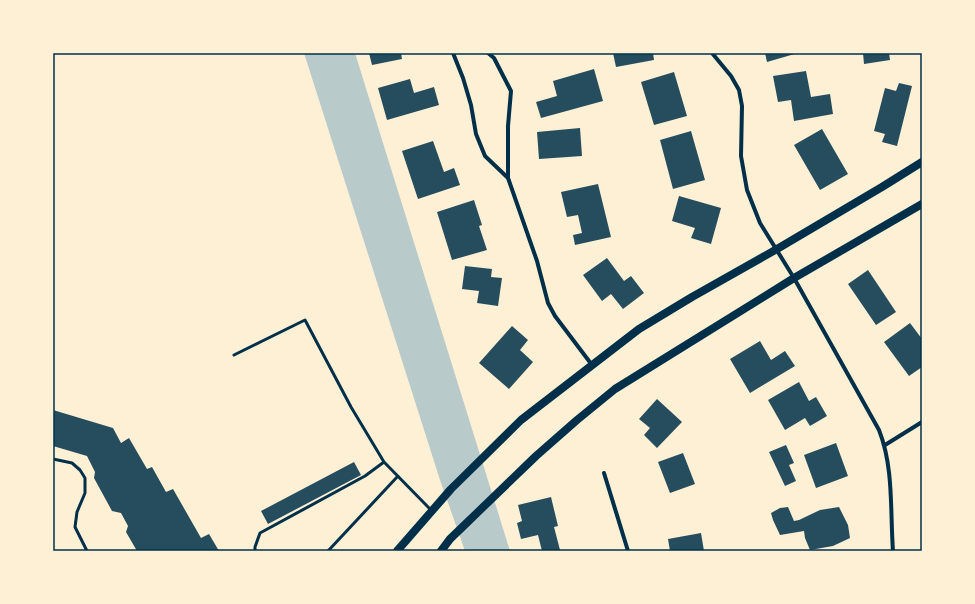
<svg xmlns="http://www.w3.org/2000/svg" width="975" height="604" font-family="Manrope,sans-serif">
<rect width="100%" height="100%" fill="#fdf0d5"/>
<path fill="#b9caca" d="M304 53H355L510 551H465L440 480Z"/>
<path fill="#264d5e" d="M369 53H401L402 59 372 65Z
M613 53H653L654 60 616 67Z
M765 53H798L767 62Z
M863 53H889L890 60 864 64Z
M594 69 603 101 541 118 536 102 557 96 553 81Z
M806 71 811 97 830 94 833 114 794 121 791 100 778 102 773 76Z
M674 72 687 116 654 125 641 82Z
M410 79 414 93 434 87 439 105 387 120 378 88Z
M899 83 912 86 897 146 882 142 885 134 874 131 885 88 896 91Z
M580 128 582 156 539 159 537 132Z
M822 129 848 174 820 190 794 145Z
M691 131 705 180 673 189 660 140Z
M433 141 444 172 454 168 460 185 418 199 402 151Z
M598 184 611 237 575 245 573 235 582 233 578 215 567 217 561 192Z
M679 196 721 208 711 244 691 238 695 228 672 221Z
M474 200 482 225 479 226 487 250 452 260 437 212Z
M607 258 624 281 631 276 644 293 623 309 611 294 602 301 583 275Z
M465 266 492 269 491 277 502 278 498 306 477 303 479 291 462 289Z
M868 270 896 312 876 325 848 284Z
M910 323 922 339V367L909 376 884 342Z
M512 326 528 340 520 350 533 362 509 389 479 363Z
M760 341 771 360 785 351 795 366 750 393 730 359Z
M799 382 809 401 816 397 827 416 810 426 805 418 785 430 768 400Z
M657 399 682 422 657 448 644 435 650 428 639 419Z
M53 410 113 428 121 443 129 438 147 469 152 467 166 492 173 489 201 538 209 534 219 551H137L126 532 128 526 121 513 112 511 94 478 95 472 87 456 53 446Z
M836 443 848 476 816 488 804 455Z
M786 445 794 463 789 465 796 481 785 486 769 452Z
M683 453 695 484 670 493 658 462Z
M354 462 361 475 268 524 261 511Z
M551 497 558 526 554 527 560 550 542 551 538 535 521 539 517 523 522 521 518 505Z
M788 507 794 521 799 520 820 510 839 507 848 525 850 538 833 546 810 550 805 538 804 531 780 535 773 520 771 513 780 508Z
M701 533 704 551H670L668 539Z"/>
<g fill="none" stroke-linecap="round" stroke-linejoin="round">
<path stroke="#003049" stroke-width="3" d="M234 355 305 320 351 407 384 462
M53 459 72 463 80 470 85 478V493L77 512 75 527 87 551
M255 551V547L260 533 365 476 384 462 431 510
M328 551 398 476"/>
<path stroke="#003049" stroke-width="4" d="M453 53 463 78 471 105 476 134 485 156 508 178
M488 53 494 58 511 91 508 126V178L537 261 548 303 555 316 592 365
M712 53 731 76 739 90 742 106 741 156 747 190 760 223 794 278 879 430C894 468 890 511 893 551
M885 445 922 422
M604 473 628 551"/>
<path stroke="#003049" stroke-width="8" d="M397 551 451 489 521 420 639 329 692 297 777 249 882 187 922 162
M441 551 450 539 536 456 577 420 615 389 794 278 922 204"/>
</g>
<rect width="975" height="604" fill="none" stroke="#fdf0d5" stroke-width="108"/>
<rect x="54" y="54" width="867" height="496" fill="none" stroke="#003049" stroke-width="1.5"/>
</svg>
